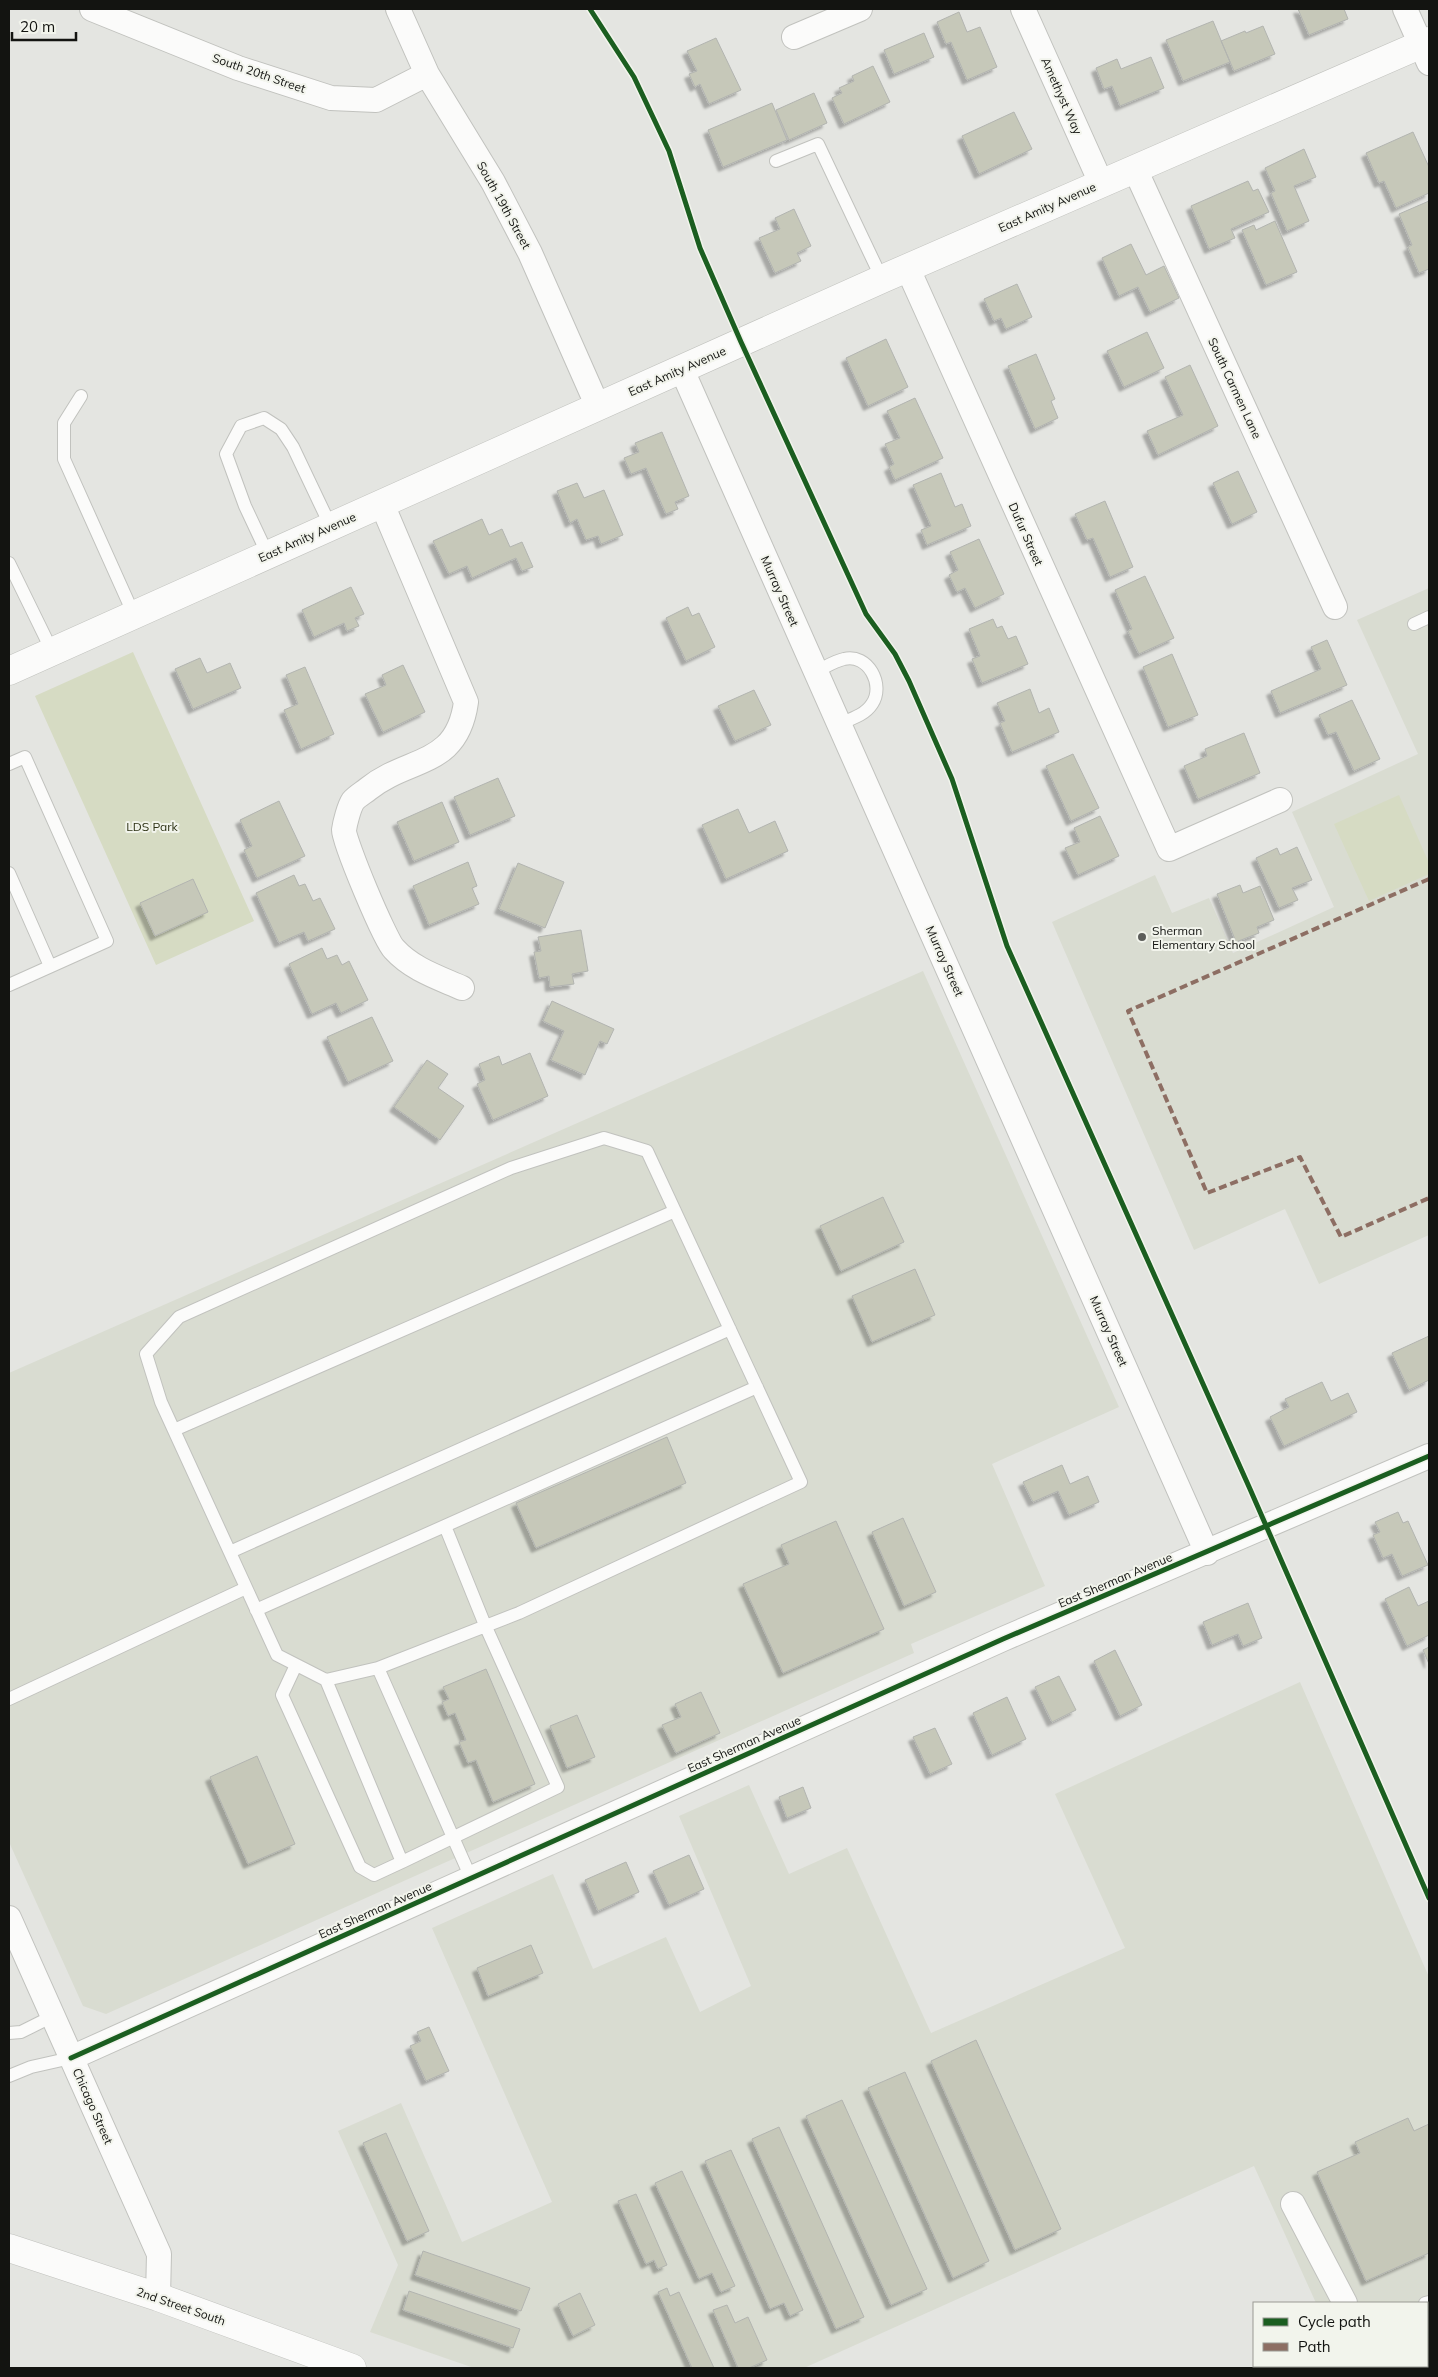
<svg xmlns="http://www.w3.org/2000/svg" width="1438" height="2377" font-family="Mulish,sans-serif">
<defs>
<filter id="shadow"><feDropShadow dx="-4.5" dy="4.5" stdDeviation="1" flood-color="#0004"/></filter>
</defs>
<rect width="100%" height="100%" fill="#e4e5e1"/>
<path fill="#d9dcd1" d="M1429 588V1235L1319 1284 1285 1209 1194 1250 1052 922 1155 875 1172 913 1209 898 1233 953 1334 907 1292 812 1418 754 1357 620Z
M923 971 1119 1407 992 1464 1045 1586 911 1644 914 1653 106 2014 83 2006 9 1842V1373Z
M1300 1682 1429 1977V2368H1345L1344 2366H1427V2303H1316L1254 2166 804 2368H474L370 2332 398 2265 338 2131 401 2103 462 2242 552 2202 432 1928 553 1874 593 1969 666 1937 700 2012 751 1986 679 1816 749 1785 789 1874 847 1848 931 2033 1125 1948 1055 1794Z"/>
<path fill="#d6dbc3" d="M133 652 254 921 156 965 35 696Z
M1399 795 1429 863V874L1369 901 1334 824Z"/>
<path fill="#c6c8b9" stroke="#b2b4b0" filter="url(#shadow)" d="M1298 9H1344L1348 19 1309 35Z
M959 12 967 32 980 27 997 67 967 80 951 42 946 44 937 22Z
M1213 21 1230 62 1183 81 1166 40Z
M1263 26 1275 54 1234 71 1221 41 1245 31 1246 33Z
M924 33 934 57 894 74 884 50Z
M716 38 741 90 709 104 700 84 695 87 689 74 697 71 687 51Z
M1151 57 1164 88 1120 106 1112 86 1104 89 1096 68 1117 59 1121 69Z
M873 66 890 102 844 124 832 98 842 93 839 88 854 81 852 76Z
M814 93 827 123 789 140 776 110Z
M772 103 787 140 723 167 708 130Z
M1014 112 1032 149 979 174 962 136Z
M1413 132 1429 167V193L1396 208 1384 181 1379 183 1366 153Z
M1304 149 1316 177 1294 186 1309 221 1287 231 1271 193 1275 191 1265 168Z
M1248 181 1253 191 1258 189 1269 212 1231 229 1235 238 1209 249 1191 206Z
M1429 201V269L1419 273 1408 247 1412 245 1399 214Z
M794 209 811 246 797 253 801 261 775 273 759 238 780 229 775 218Z
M1275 221 1297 272 1266 285 1242 230 1254 225 1256 230Z
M1131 244 1146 275 1164 266 1179 298 1150 312 1138 287 1119 296 1102 258Z
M1017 284 1032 317 1006 329 1001 318 994 321 984 299Z
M1147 332 1164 368 1124 387 1107 351Z
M886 339 908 387 868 406 846 358Z
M1036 354 1055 399 1051 401 1058 418 1035 429 1008 366Z
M1190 365 1218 426 1158 455 1147 431 1183 415 1165 377Z
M915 398 943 458 895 480 889 467 894 464 885 444 900 438 887 411Z
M662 432 689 496 675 502 678 509 666 514 646 468 631 474 624 458 639 452 635 443Z
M1238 471 1257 512 1232 524 1213 483Z
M941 473 955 507 962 504 971 526 927 545 921 530 931 526 913 485Z
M577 483 584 498 604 490 623 535 601 544 598 536 586 540 577 519 570 523 557 491Z
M1105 501 1133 567 1110 577 1093 538 1087 540 1075 514Z
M482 519 489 535 502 529 510 547 522 542 533 567 522 571 516 558 472 578 467 566 449 574 433 541Z
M979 539 1004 594 975 608 965 588 957 592 949 575 958 570 950 552Z
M1145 576 1174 638 1139 654 1128 631 1132 629 1115 590Z
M351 587 364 614 355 618 359 626 347 631 344 623 314 637 302 610Z
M688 607 692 616 699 613 715 647 686 661 666 618Z
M993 619 997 628 1002 626 1008 639 1016 636 1028 664 982 683 972 659 980 656 969 629Z
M1327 640 1347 685 1280 713 1271 691 1321 669 1311 647Z
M1172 654 1198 715 1168 727 1143 667Z
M200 658 207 673 230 663 241 688 193 709 175 669Z
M403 665 425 712 383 732 365 694 386 685 382 675Z
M305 667 334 734 301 749 284 710 298 704 286 675Z
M1030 689 1039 713 1049 708 1059 732 1012 752 1000 723 1005 721 997 703Z
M754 690 771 725 735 741 718 706Z
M1352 700 1380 759 1354 771 1336 732 1328 735 1319 715Z
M1244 733 1260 773 1198 799 1184 766 1207 756 1205 749Z
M1073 754 1099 808 1071 821 1046 766Z
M498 778 515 816 470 835 454 797Z
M279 801 305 856 257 878 244 850 252 846 240 820Z
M442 802 459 842 414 861 397 822Z
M738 809 749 833 775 821 788 851 726 879 702 825Z
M1100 816 1119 856 1078 875 1065 848 1080 842 1074 828Z
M1297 847 1312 880 1292 888 1298 900 1279 908 1256 858 1277 848 1280 855Z
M468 862 477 886 472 888 479 904 429 925 413 886Z
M518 863 564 882 545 928 499 909Z
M294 875 299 886 305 884 313 901 320 898 335 929 308 941 304 932 279 943 256 893Z
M193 879 208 912 155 936 140 903Z
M1240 885 1243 893 1260 886 1274 920 1257 927 1259 933 1236 942 1217 894Z
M581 930 588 971 572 974 574 984 550 987 549 976 539 978 534 952 541 951 538 937Z
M322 948 327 959 337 955 342 965 349 961 368 1000 341 1013 336 1003 312 1014 289 964Z
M552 1001 614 1029 607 1044 600 1041 585 1075 551 1060 564 1031 543 1021Z
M372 1017 393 1061 348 1082 327 1037Z
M530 1053 548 1096 493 1120 477 1084 485 1080 479 1064 499 1056 502 1065Z
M427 1060 448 1074 438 1088 464 1106 440 1140 394 1107Z
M883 1197 904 1242 841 1271 820 1226Z
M915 1269 935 1315 872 1342 852 1296Z
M1429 1336V1380L1409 1390 1392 1353Z
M1322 1382 1331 1401 1348 1393 1357 1412 1284 1446 1270 1417 1289 1407 1285 1399Z
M667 1437 686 1483 536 1548 516 1503Z
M1062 1465 1070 1484 1088 1476 1099 1502 1069 1515 1058 1491 1033 1502 1023 1482Z
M1398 1512 1403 1523 1408 1521 1428 1565 1402 1576 1392 1554 1383 1558 1373 1535 1380 1532 1375 1522Z
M903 1518 936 1592 904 1606 872 1532Z
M836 1521 884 1629 783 1673 743 1584 789 1564 781 1545Z
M1409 1587 1418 1606 1429 1601V1635L1407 1646 1385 1599Z
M1248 1603 1262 1638 1243 1646 1238 1634 1212 1645 1203 1622Z
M1429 1647V1664L1423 1650Z
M1115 1650 1142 1705 1120 1716 1094 1661Z
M486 1669 535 1784 493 1802 476 1760 468 1763 459 1742 466 1740 455 1713 448 1716 442 1702 449 1699 443 1687Z
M1059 1676 1076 1710 1052 1722 1035 1687Z
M701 1692 720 1733 676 1753 662 1725 681 1717 675 1704Z
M1007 1697 1026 1739 992 1755 973 1713Z
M577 1715 595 1757 567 1768 550 1726Z
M935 1728 952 1764 930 1774 913 1737Z
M257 1756 295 1844 248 1864 210 1777Z
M803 1787 811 1808 787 1818 779 1797Z
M689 1855 704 1889 669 1905 653 1871Z
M626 1862 639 1892 598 1911 585 1880Z
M531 1945 543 1973 488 1996 477 1968Z
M429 2027 449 2071 426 2081 410 2046 421 2041 417 2032Z
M976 2040 1061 2229 1015 2250 931 2061Z
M905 2072 989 2261 953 2278 868 2088Z
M842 2100 927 2289 891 2305 806 2116Z
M1408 2118 1414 2131 1429 2124V2253L1366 2281 1317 2172 1360 2153 1355 2142Z
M779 2127 864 2317 836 2329 752 2139Z
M386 2133 429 2231 407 2241 363 2143Z
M731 2150 803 2310 790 2316 784 2303 770 2309 705 2161Z
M682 2171 735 2286 721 2292 712 2273 699 2279 655 2183Z
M636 2194 667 2265 658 2269 654 2260 646 2264 618 2201Z
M423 2251 530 2288 521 2311 415 2275Z
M667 2288 670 2296 679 2292 714 2368H692L658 2292Z
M409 2291 520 2329 513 2348 403 2310Z
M580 2293 595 2325 573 2336 558 2304Z
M727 2305 735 2323 748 2317 767 2360 749 2368H738L713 2310Z"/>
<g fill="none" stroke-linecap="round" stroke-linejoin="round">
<g stroke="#c1c2be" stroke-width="14">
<path id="service" d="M776 161 818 144 882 279
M81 396 64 423V459L134 615
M268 555 245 506 226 454 241 426 264 418 281 429 293 447 331 527
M9 563 52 651
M1414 624 1429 617
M815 672C824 668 834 661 844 659 868 653 885 685 872 704 865 715 851 719 839 724
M9 764 25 757 107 941 9 985
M9 873 50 966
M174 1430 675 1211
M230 1552 730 1329
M256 1610 757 1387
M296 1665 282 1695 360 1867 374 1875 402 1862
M378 1668 326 1680 277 1655 161 1402 146 1354 179 1317 511 1168 604 1138 647 1151 801 1482 519 1613 378 1668 471 1878
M326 1680 402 1862 558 1787 485 1625 445 1526
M9 1699 246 1588
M9 2033 21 2032 53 2016
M9 2076 31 2067 71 2058
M1425 2303 1429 2302"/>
</g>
<g stroke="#c1c2be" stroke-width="26">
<path id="minor" d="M92 9 238 68 331 98 376 100 427 74
M398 9 427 74 493 182 530 253 598 407
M1023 9 1101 183
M1405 9 1429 63
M794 37 860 9
M1135 169 1335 607
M908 269 1169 849 1280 800
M682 370 1207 1553
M382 504 466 702C457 768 409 756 368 789 363 793 356 797 353 801 349 807 345 823 344 830 344 842 385 940 394 949 412 969 437 977 462 988
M9 1918 159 2254 158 2297
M71 2058 1003 1639 1429 1456
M1293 2204 1345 2303
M1377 2366 1378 2368"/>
</g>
<g stroke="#c1c2be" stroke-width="29">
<path id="tertiary" d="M9 2248 158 2297 352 2368"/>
</g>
<g stroke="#c1c2be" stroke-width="29">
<path id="secondary" d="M9 671 882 279 1429 41"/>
</g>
<use href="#service" stroke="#fbfbfa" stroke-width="12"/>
<use href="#minor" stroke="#fbfbfa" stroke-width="24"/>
<use href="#tertiary" stroke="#fbfbfa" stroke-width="28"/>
<use href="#secondary" stroke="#fbfbfa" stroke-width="28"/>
<path stroke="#8d6e63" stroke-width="4" stroke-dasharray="8 4" stroke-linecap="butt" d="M1429 879 1128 1011 1207 1193 1300 1157 1341 1237 1429 1198"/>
<g stroke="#f2f4ec" stroke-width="8">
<path id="cycleway" d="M590 9 634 77 669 151 700 248 741 342 866 614 895 654 909 681 952 779 1007 946 1250 1489 1429 1898
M71 2058 1003 1639 1429 1456"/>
</g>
<use href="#cycleway" stroke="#1b5e20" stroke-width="5"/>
</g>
<circle fill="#5c5d5a" stroke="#f2f4ec" stroke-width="2" cx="1142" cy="937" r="5"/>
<g text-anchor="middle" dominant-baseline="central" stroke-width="4" stroke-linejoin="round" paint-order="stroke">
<g font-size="12" fill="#131411" stroke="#f2f4ec">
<text transform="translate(259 73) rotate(19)">South 20th Street</text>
<text transform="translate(1062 96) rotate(66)">Amethyst Way</text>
<text transform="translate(504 205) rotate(61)">South 19th Street</text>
<text transform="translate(1047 207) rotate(-24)">East Amity Avenue</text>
<text transform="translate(677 371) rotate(-24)">East Amity Avenue</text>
<text transform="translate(1235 388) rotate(65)">South Carmen Lane</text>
<text transform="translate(1026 534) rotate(66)">Dufur Street</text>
<text transform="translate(307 537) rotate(-24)">East Amity Avenue</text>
<text transform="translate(780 591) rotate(66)">Murray Street</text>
<text transform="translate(945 961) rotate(66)">Murray Street</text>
<text transform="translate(1109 1331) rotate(66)">Murray Street</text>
<text transform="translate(1115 1580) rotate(-23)">East Sherman Avenue</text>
<text transform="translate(744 1744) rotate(-24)">East Sherman Avenue</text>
<text transform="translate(375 1910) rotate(-24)">East Sherman Avenue</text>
<text transform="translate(93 2106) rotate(66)">Chicago Street</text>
<text transform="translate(181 2306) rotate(19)">2nd Street South</text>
</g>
<g font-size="12" fill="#2c3113" stroke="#f2f4ec">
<text x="152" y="826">LDS Park</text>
</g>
<g font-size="12" fill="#131411" stroke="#f2f4ec" text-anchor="start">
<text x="1152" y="930">Sherman<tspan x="1152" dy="14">Elementary School</tspan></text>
</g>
</g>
<rect width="1438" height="2377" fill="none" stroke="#131411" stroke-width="20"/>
<rect x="1253" y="2302" width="175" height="65" fill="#f2f4ec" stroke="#999a94"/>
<rect x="1263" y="2318" width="25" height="8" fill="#1b5e20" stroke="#999a94"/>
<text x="1298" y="2327" font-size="15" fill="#131411">Cycle path</text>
<rect x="1263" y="2343" width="25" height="8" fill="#8d6e63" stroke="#999a94"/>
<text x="1298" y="2352" font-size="15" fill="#131411">Path</text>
<path d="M12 32v8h64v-8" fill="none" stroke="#131411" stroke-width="2.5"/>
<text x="20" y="32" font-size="15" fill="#131411" stroke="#f2f4ec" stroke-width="4" paint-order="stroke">20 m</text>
</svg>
